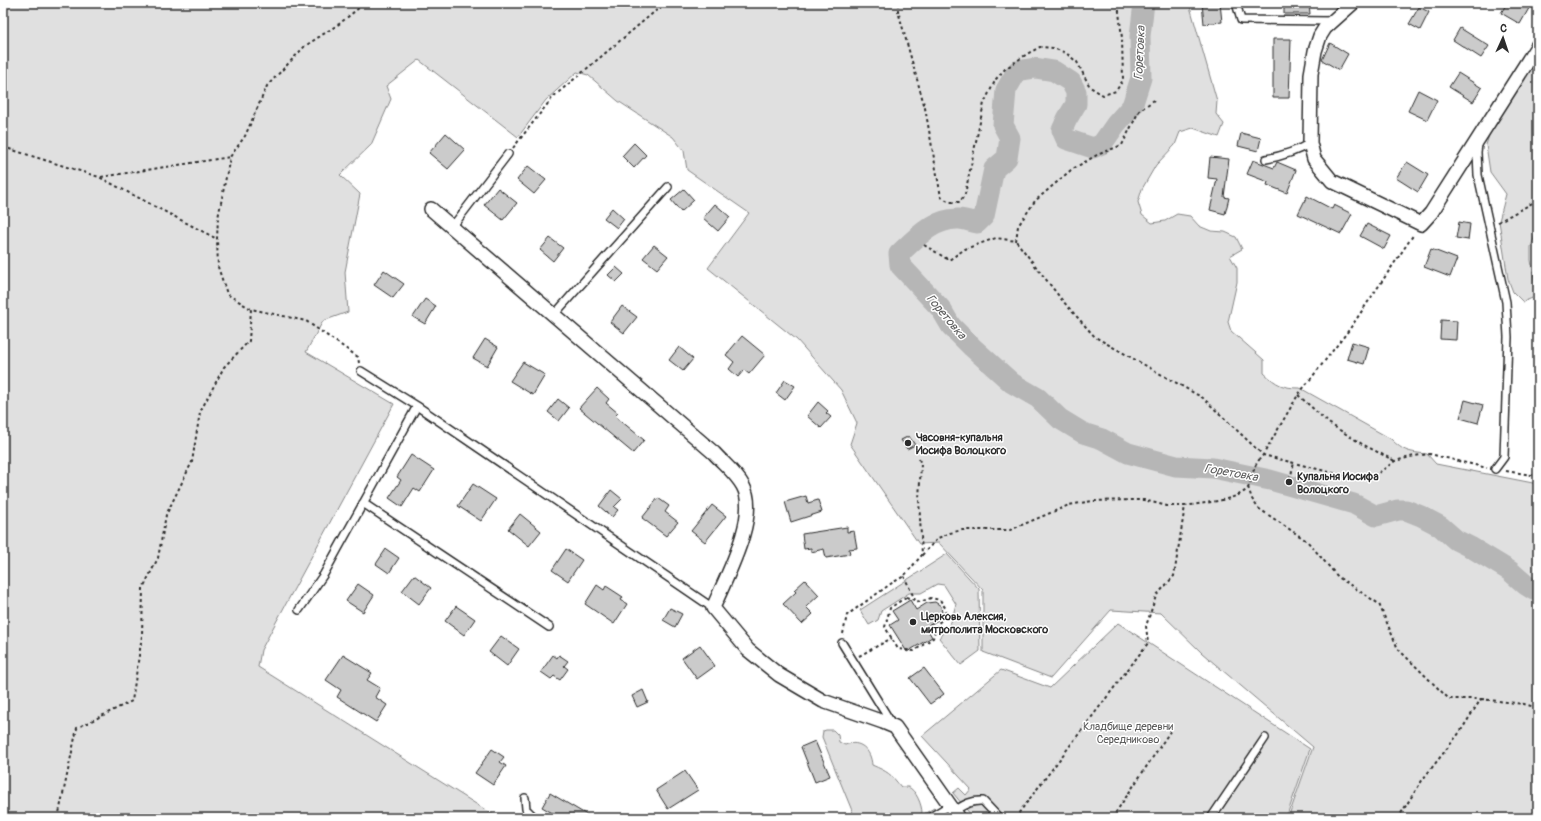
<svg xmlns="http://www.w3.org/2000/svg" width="1541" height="821" font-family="Pangolin,sans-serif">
<rect width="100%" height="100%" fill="#fff"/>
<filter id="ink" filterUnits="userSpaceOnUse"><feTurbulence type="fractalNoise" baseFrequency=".025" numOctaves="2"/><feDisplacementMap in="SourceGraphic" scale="8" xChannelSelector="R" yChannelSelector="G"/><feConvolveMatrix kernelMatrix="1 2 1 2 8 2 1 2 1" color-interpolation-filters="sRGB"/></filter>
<g filter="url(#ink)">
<path fill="#e0e0e0" stroke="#868686" d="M3 3H1189L1217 101 1216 114 1224 124 1219 137 1193 128 1180 132 1175 145 1156 165 1142 189 1138 202 1142 215 1152 223 1165 221 1177 214 1190 216 1199 226 1211 231 1225 232 1236 237 1242 249 1230 256 1237 268V282L1228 322 1231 331 1264 360V373C1277 385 1283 388 1300 388L1391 439C1404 452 1409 452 1427 454L1436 464 1538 484V818H1288L1313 747 1202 653 1161 613 1111 610 1051 678 983 652V590L939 543 919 544 850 444 857 423 841 390 797 340 708 268 749 213 687 170 684 151 673 137 618 101 588 75 577 72 546 100 518 137 419 60 386 86 391 99 371 145 340 175 360 194 345 272 348 312 323 321 306 352 394 404 261 650 258 667 492 814 510 818H3Z
M1538 58V226L1531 247V260L1537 296 1523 302 1513 292 1508 279 1499 221 1506 194 1490 172 1486 145 1490 132Z
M947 554 979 589 980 651 961 665 939 638 951 622 956 604 944 585 937 584 921 593H909L881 611 878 620 869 625 860 610Z
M1118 623 1310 749 1286 818H993L989 814 984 815 987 818H971V815L953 793 959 788 966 795 971 789 922 736 1001 670 1050 688Z
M826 730H833L838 735 839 742 845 745C860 739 871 750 872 765 888 772 890 773 901 787 903 787 906 787 908 787 916 790 922 805 922 813L913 818H855L822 737 823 731Z
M934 808 949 814 951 818H917Z"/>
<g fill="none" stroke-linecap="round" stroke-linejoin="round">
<path stroke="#b6b6b6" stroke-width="21" d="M1144 3 1140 36 1141 78 1132 106 1116 124 1102 144 1093 148 1066 139 1062 130 1067 119 1076 104V92L1071 82 1054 71 1035 68 1017 71 1006 90 1003 125 1010 138 1007 158 994 169 984 216 977 223C971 222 965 219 959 219 934 218 916 238 899 254L900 265 941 309 951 326 972 347 1012 383 1038 398 1060 419 1083 433 1102 439 1128 453 1176 466 1213 468 1270 480 1354 504 1376 516 1398 510H1406L1421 516 1440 526 1456 540 1472 548 1510 571 1526 585 1534 590H1538"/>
</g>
<path fill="#cbcbcb" stroke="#2b2b2b" d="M1202 3H1220L1222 22 1204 24Z
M1284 3H1309L1310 14H1284Z
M1507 3H1532L1520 24 1501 13Z
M1419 7 1429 12 1420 30 1409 24Z
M1460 28 1489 46 1481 58 1453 40Z
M1273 39H1291L1289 98H1273Z
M1330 43 1348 54 1339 70 1322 60Z
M1458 73 1482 88 1473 102 1449 87Z
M1418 90 1437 100 1427 120 1408 111Z
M446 133 465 150 448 169 429 153Z
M1241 133 1261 138 1258 151 1238 146Z
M634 143 646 155 634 168 622 156Z
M1210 157 1229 159 1224 197 1229 198 1225 214 1210 210 1217 179 1208 178Z
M1253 160 1274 168 1277 162 1296 170 1287 193 1267 185 1268 182 1247 174Z
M1407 162 1428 175 1418 192 1396 178Z
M528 166 546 180 534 194 517 180Z
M498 188 517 203 503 220 484 205Z
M684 189 694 200 681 212 671 200Z
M1307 196 1332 209 1334 205 1352 214 1341 234 1298 214Z
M715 204 730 217 718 231 703 218Z
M612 208 624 219 617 228 604 218Z
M1459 222 1470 224 1468 240 1456 238Z
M1367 224 1391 236 1384 249 1360 236Z
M550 238 563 248 553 261 540 250Z
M654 245 668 256 657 269 643 258Z
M1431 249 1457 259 1450 277 1424 267Z
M616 267 624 274 616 282 608 275Z
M384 270 404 284 393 298 374 285Z
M425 299 436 306 425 324 413 317Z
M622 306 637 317 624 333 610 322Z
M1441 320 1457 321 1456 340 1440 339Z
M742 336 765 355 749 374 744 370 738 377 729 369 734 362 726 355Z
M485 339 498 347 487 366 473 358Z
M1352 342 1369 347 1364 364 1347 359Z
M679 347 693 359 683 371 669 360Z
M523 362 545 375 533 395 510 381Z
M785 380 795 386 785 400 776 393Z
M597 388 609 399 606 403 618 413 615 416 644 440 633 453 579 408Z
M558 399 569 408 559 421 548 412Z
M1465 400 1483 405 1478 423 1460 418Z
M818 402 828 411 826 413 831 417 821 428 807 416Z
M909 436 915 445 907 449 901 440Z
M411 455 434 470 420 492 414 488 402 507 389 498 401 480 397 477Z
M473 484 496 499 481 521 458 506Z
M611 490 622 499 614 507 618 510 612 517 599 506Z
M806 496 808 503 818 500 822 512 791 522 785 502Z
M658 498 669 506 665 512 678 522 666 536 642 518Z
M712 505 726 516 705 542 691 531Z
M520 514 541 531 529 546 508 529Z
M847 527V532L854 531 857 548 849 549 850 554 826 558 824 549 811 552V548L804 549 802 534Z
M386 549 399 558 389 573 376 564Z
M566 549 582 560 568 581 552 570Z
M414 575 431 588 419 604 402 591Z
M805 580 819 595 806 607 813 614 802 624 783 604 796 592 794 590Z
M358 584 374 595 363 612 346 601Z
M597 585 604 590 606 586 623 597 621 600 627 604 614 624 585 604Z
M910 600 916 610 927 603 935 602 941 606 942 613 938 620 926 627 932 637 907 652 890 625 898 620 892 611Z
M456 606 475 619 464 635 445 621Z
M670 608 682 614 675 627 663 620Z
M501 636 519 649 507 666 489 652Z
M700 645 715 666 697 679 682 658Z
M343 655 372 673 367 680 380 688 375 697 387 705 376 722 337 697 341 690 326 680Z
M553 655 557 658 559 655 568 661 564 666 568 669 560 680 554 676 551 679 541 672Z
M924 668 944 694 930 704 910 678Z
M643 690 648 702 637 707 632 696Z
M815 741 830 776 815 782 801 747Z
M492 749 504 757 500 762 506 766 493 785 475 773Z
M685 771 698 790 668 809 656 790Z
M550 793 592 818H561L542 807Z"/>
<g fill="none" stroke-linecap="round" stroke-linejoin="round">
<g stroke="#2b2b2b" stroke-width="10">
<path id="lane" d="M1236 3 1241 20 1331 21
M1478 144 1477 152 1478 175 1506 302 1508 337 1504 457 1495 469
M1266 159C1282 156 1296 152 1310 143
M452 227 508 154
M553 316 668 187
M361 371 417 406 713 608
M363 503 549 627
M299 610 324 574 417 406
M842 643 892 724
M525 798 526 809 535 818
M954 811C964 805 971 800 983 801L999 818
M929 818 950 805
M1211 818 1265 738"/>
</g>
<g stroke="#2b2b2b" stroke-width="16">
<path id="street" d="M1353 3 1325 28 1320 36 1315 51 1311 74 1310 143 1314 159 1332 181 1421 224 1431 213 1538 45
M431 209 714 453C724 464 736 473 743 486 760 516 725 579 713 608L748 650 779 675 823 701 883 722 895 727 959 818"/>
</g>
<path stroke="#2b2b2b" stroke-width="2" stroke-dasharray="3 3" stroke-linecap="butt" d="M898 3V11L925 108 941 197 950 202H960L965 194 984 103 996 79 1005 69 1027 54 1040 47 1053 48 1066 53 1077 62 1090 87 1103 95 1116 91 1123 80 1122 38 1118 3
M3 147 99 177 217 239
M513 148 553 97 665 3
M101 177 230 157
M1498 222 1538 200
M1016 241 1018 226 1035 201 1071 170 1097 155 1122 145 1139 111 1154 100
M924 245 949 260 965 249 996 238 1016 241 1062 300 1095 337 1203 398 1263 455 1341 475 1366 477 1377 474 1395 461 1414 456 1430 454 1487 468
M359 363 358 357 306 321 251 309 227 294 218 267 217 239 218 218 230 157 245 136 267 86 305 46 339 24 365 3
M1298 395 1330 424 1362 444 1395 461
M1506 471 1538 476
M1290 479 1294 463
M1248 487 1252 499 1258 508 1307 541 1338 577 1379 604 1398 649 1449 699H1481L1460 732 1423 779 1398 818
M922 555 938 538 950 533 962 530H1010L1069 505 1092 501 1132 500H1144L1167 506H1185
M904 576 915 600
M906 597 920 602 931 598 940 600 946 609 944 618 937 624 933 638 914 651 898 649 885 627 890 608Z
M843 634 847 615 892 583 904 576 922 555 919 499 921 464 919 459
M859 656 892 638
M1481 699 1524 704 1538 708
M58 818 77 728 132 701 142 636 143 588 158 558 166 515 192 462 200 412 224 367 249 341 251 309
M1015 818 1148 643 1146 626 1156 596 1174 576 1185 506C1200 503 1242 501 1249 486 1254 473 1252 467 1263 455L1298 395 1349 330 1414 234
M1112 818 1171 730"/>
<use href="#lane" stroke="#fff" stroke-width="7"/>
<use href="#street" stroke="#fff" stroke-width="13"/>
</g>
</g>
<g fill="#2b2b2b" stroke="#fff" stroke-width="1.5">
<circle cx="908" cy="443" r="4"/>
<circle cx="1289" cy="482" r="4"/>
<circle cx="913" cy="622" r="4"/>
</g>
<g text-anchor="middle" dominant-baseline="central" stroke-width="3" stroke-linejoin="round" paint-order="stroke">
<g font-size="11" font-weight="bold" fill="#2b2b2b" stroke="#fff" text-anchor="start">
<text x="916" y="437">Часовня-купальня<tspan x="916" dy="13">Иосифа Волоцкого</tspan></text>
<text x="1297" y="476">Купальня Иосифа<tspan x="1297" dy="13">Волоцкого</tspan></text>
<text x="921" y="616">Церковь Алексия,<tspan x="921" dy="13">митрополита Московского</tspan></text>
</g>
<g font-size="11" fill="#585858" stroke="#fff">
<text x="1128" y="726">Кладбище деревни<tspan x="1128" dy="13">Середниково</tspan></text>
</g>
<g font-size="12" font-style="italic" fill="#5c5c5c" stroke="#fff">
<text transform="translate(1140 53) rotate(-87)">Горетовка</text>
<text transform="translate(946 317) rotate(50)">Горетовка</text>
<text transform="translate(1231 473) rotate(10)">Горетовка</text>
</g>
</g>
<rect width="1541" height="821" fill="none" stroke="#fff" stroke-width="16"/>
<rect x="8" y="8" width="1525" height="805" fill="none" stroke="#2b2b2b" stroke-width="1.5" filter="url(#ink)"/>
<g transform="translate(1503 38) rotate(3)" stroke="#ffffff" stroke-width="3" paint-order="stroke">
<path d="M0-3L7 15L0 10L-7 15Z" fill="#2b2b2b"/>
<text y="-6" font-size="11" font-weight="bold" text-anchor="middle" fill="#2b2b2b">С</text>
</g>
</svg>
